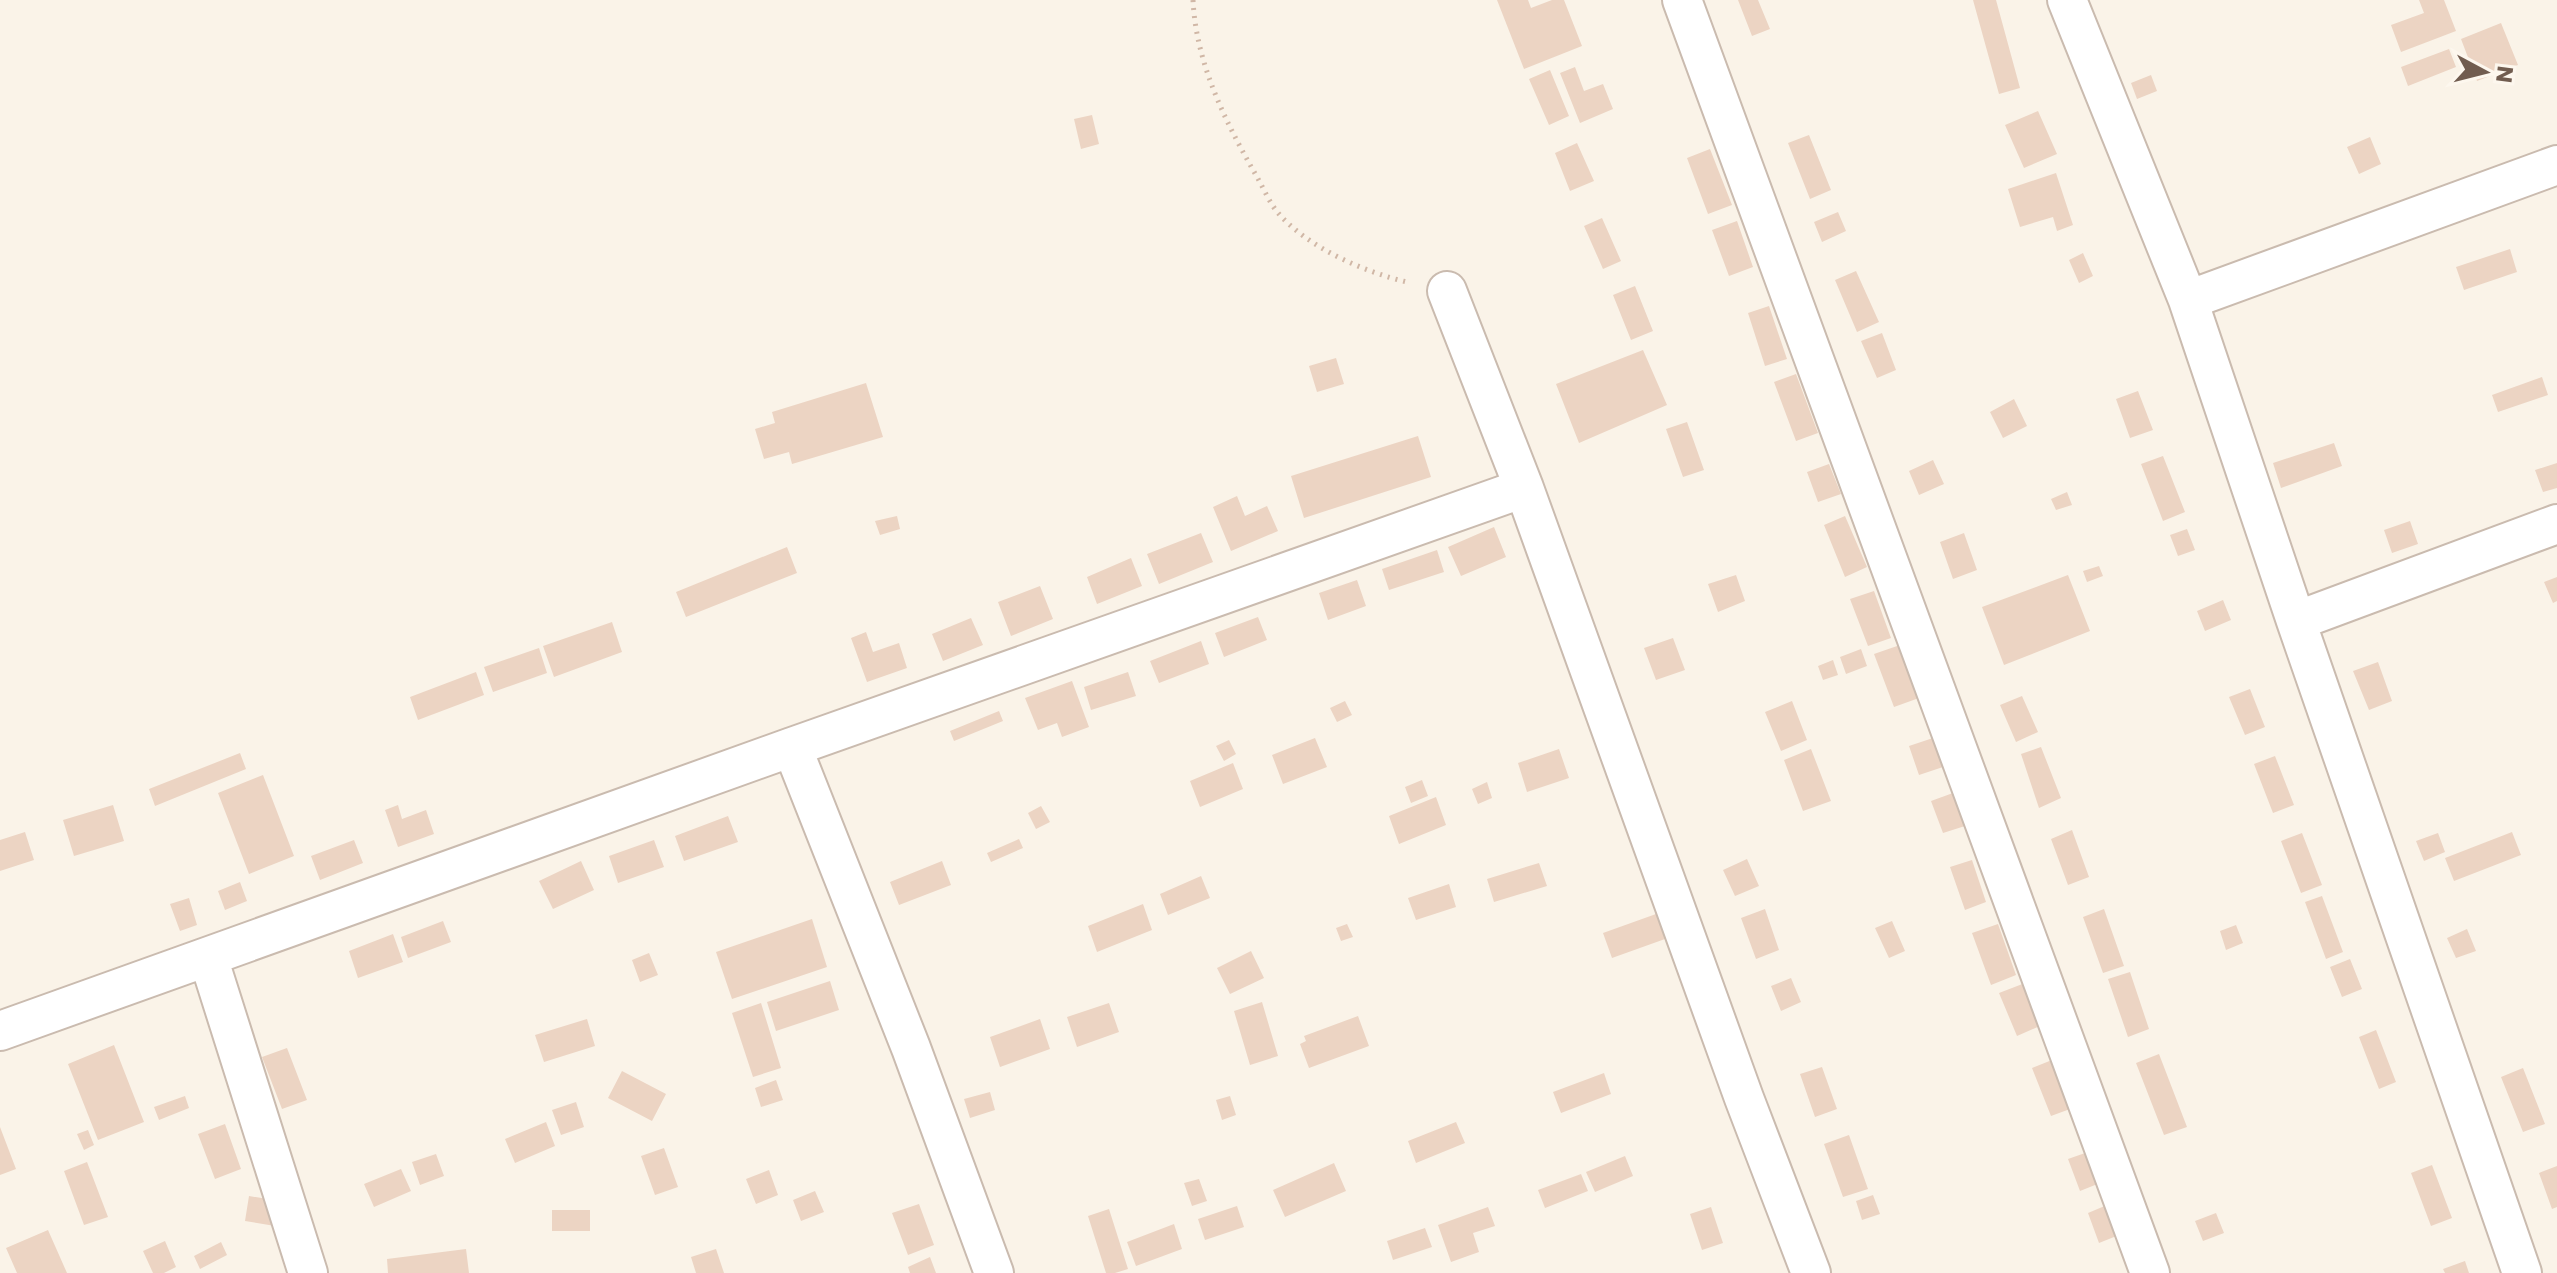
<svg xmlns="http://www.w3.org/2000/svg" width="2557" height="1273" font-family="Poppins,sans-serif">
<rect width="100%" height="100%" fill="#faf3e8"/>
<path fill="#ecd4c3" d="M1497 0H1528L1531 8 1552 0H1564L1582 46 1524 69Z
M1738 0H1758L1770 29 1752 36Z
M1973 0H1996L2020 88 1999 94Z
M2419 0H2444L2456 31 2401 52 2391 25 2424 13Z
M2501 23 2518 65 2477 81 2461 39Z
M2449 49 2456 67 2408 86 2401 67Z
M1575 67 1584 91 1603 84 1613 109 1580 123 1560 73Z
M1550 70 1569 116 1549 125 1529 79Z
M2151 75 2157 91 2137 99 2131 83Z
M2038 111 2057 154 2024 168 2005 125Z
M1092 115 1099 144 1081 149 1074 119Z
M1809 135 1831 190 1810 199 1788 143Z
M2370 137 2381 164 2359 174 2347 147Z
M1577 143 1594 181 1570 191 1555 153Z
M1710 149 1732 205 1708 214 1687 158Z
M2056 173 2073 225 2057 231 2053 217 2020 227 2008 189Z
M1838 212 1846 231 1822 242 1814 222Z
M1602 218 1621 261 1603 269 1584 226Z
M1737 221 1753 267 1729 276 1712 230Z
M2510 249 2517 272 2464 290 2456 267Z
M2083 253 2093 276 2079 283 2069 260Z
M1856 271 1879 322 1857 332 1835 280Z
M1635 286 1653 331 1631 340 1613 295Z
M1769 306 1787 359 1765 366 1748 313Z
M1882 333 1896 370 1877 378 1861 341Z
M1643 350 1667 405 1579 443 1556 384Z
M1336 358 1344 384 1317 392 1309 366Z
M1796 374 1818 433 1796 441 1774 382Z
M2542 377 2548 395 2498 412 2492 395Z
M866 383 883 437 792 464 789 452 764 459 755 429 775 423 772 412Z
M2138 391 2153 430 2130 438 2116 399Z
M2014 399 2027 426 2003 438 1990 412Z
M1687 422 1704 470 1683 477 1666 429Z
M1418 436 1431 477 1304 518 1291 476Z
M2334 443 2342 466 2281 488 2273 463Z
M2163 456 2185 512 2163 521 2141 464Z
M1933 460 1944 484 1919 495 1909 471Z
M2557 463V488L2543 492 2535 470Z
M1829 464 1841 494 1818 502 1807 472Z
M2067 492 2072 505 2056 510 2051 499Z
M1237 496 1245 516 1267 506 1278 531 1231 551 1213 507Z
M897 516 900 529 880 535 875 521Z
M1845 516 1867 567 1845 577 1824 525Z
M2410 521 2418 544 2392 553 2384 530Z
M1494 527 1506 557 1461 576 1448 547Z
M2187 529 2195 550 2178 556 2170 535Z
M1201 533 1213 562 1159 584 1147 554Z
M1964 533 1977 570 1953 579 1940 542Z
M787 547 797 573 686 617 676 592Z
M1437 550 1444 572 1389 590 1382 569Z
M1131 558 1142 586 1097 604 1087 577Z
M2099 566 2103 576 2087 582 2083 571Z
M1736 575 1745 601 1718 612 1708 584Z
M2068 575 2090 631 2004 665 1982 607Z
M2557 577V601L2553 603 2544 582Z
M1357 580 1366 606 1328 620 1319 593Z
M1040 586 1053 619 1011 636 998 602Z
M1874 591 1891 638 1868 646 1850 599Z
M2223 600 2231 620 2205 631 2197 611Z
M1258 617 1267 640 1224 657 1215 633Z
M971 618 983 645 943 661 932 634Z
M612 622 622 652 554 677 543 646Z
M866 632 873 652 899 643 907 668 867 682 851 638Z
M1673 638 1685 670 1656 680 1644 648Z
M1201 641 1209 664 1159 683 1150 661Z
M1900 645 1919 698 1894 707 1874 654Z
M539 648 547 673 493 692 484 667Z
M1861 649 1867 666 1846 674 1840 657Z
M1833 660 1838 675 1823 680 1818 666Z
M2378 662 2392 701 2369 710 2353 671Z
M476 672 484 695 418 720 410 697Z
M1128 672 1136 696 1091 710 1084 687Z
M1072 681 1089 727 1062 737 1057 723 1038 730 1025 698Z
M2250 689 2265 727 2245 735 2229 697Z
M2022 696 2038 732 2016 742 2000 705Z
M1345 701 1352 715 1337 722 1330 708Z
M1792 701 1807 740 1781 751 1765 712Z
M999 711 1003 721 954 741 950 731Z
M1315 738 1327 767 1283 784 1272 755Z
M1933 738 1943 767 1919 775 1909 746Z
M1229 740 1236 754 1224 761 1216 746Z
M2041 747 2061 798 2039 808 2021 754Z
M1559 749 1569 778 1527 792 1518 763Z
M1811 749 1831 801 1803 811 1784 760Z
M240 753 246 769 155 806 149 789Z
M2275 756 2294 805 2273 813 2254 764Z
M1233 763 1243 789 1200 807 1190 781Z
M263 775 294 856 249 874 218 793Z
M1422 780 1428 796 1411 803 1405 787Z
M1487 782 1492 798 1478 804 1472 789Z
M1953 793 1965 826 1943 833 1931 801Z
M1436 797 1446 825 1399 844 1389 816Z
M113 805 124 841 74 856 63 820Z
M398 805 402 819 426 810 434 834 398 847 385 810Z
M1041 806 1050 822 1036 829 1028 813Z
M728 816 738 842 684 861 675 836Z
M2072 830 2089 877 2068 885 2051 839Z
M25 832 34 860 0 871V840Z
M2512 832 2521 855 2454 881 2445 858Z
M2302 833 2322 885 2301 893 2281 841Z
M2438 833 2445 852 2424 861 2416 841Z
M1019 839 1023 848 991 862 987 853Z
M354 840 363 863 320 880 311 856Z
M654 840 664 867 618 883 609 856Z
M1747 859 1759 886 1735 896 1723 870Z
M1972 860 1986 902 1965 910 1950 867Z
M581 861 594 890 553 909 539 881Z
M942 861 951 885 899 905 890 882Z
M1539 863 1547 886 1494 902 1487 879Z
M1201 876 1210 898 1168 915 1160 894Z
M240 882 247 901 225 910 218 891Z
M1449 884 1456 907 1416 920 1408 898Z
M2322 896 2343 952 2326 959 2305 902Z
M189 898 197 925 180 931 170 904Z
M1143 904 1152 930 1097 952 1088 926Z
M1765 909 1779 950 1756 959 1741 918Z
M2104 909 2124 966 2103 973 2083 917Z
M1656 914 1665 939 1612 958 1603 933Z
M812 919 827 967 732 999 716 952Z
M443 921 451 942 408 958 401 937Z
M1892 921 1905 951 1889 958 1875 928Z
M1347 924 1353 937 1341 941 1336 928Z
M1998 924 2016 975 1991 985 1972 933Z
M2236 925 2243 943 2226 950 2220 931Z
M2467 929 2476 951 2456 958 2447 938Z
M393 934 403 962 358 978 349 951Z
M1251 951 1264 978 1230 994 1217 968Z
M649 953 658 975 640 982 632 960Z
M2350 959 2362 989 2342 997 2330 967Z
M2130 972 2149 1029 2128 1037 2108 979Z
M1791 978 1801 1002 1781 1011 1771 986Z
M830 981 839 1010 776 1031 767 1002Z
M2025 983 2042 1025 2017 1036 1999 993Z
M1262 1002 1278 1056 1250 1065 1234 1011Z
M761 1003 781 1068 753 1077 732 1013Z
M1109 1003 1119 1032 1077 1047 1067 1017Z
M1358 1016 1369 1046 1309 1068 1300 1044 1306 1041 1304 1036Z
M587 1019 595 1046 544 1062 535 1035Z
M1040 1019 1050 1049 1000 1067 990 1037Z
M2376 1030 2396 1082 2379 1089 2359 1037Z
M114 1045 144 1122 98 1140 68 1064Z
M287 1048 307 1100 282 1109 262 1057Z
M2159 1054 2187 1127 2164 1135 2136 1063Z
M2052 1060 2070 1109 2051 1116 2032 1068Z
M1822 1067 1837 1109 1815 1117 1800 1074Z
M2523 1068 2545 1124 2523 1132 2501 1077Z
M622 1071 666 1094 652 1121 608 1098Z
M1604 1073 1611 1094 1561 1113 1553 1092Z
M776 1080 783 1100 761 1107 755 1088Z
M990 1092 995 1110 970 1118 964 1099Z
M185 1096 189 1108 159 1120 154 1107Z
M1230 1096 1236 1115 1222 1120 1216 1100Z
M576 1102 584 1127 561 1135 552 1110Z
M546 1122 555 1146 515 1163 505 1139Z
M1456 1122 1465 1143 1416 1163 1408 1141Z
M225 1124 241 1169 215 1179 198 1134Z
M0 1127 16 1169 0 1175Z
M88 1130 94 1145 84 1150 77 1134Z
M1849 1135 1868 1189 1843 1197 1824 1144Z
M664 1148 678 1187 655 1195 641 1156Z
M2088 1152 2100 1183 2080 1191 2068 1159Z
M436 1154 444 1176 420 1185 412 1162Z
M1625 1156 1633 1176 1595 1192 1586 1172Z
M87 1162 108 1217 84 1225 64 1171Z
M1334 1163 1346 1191 1285 1217 1273 1190Z
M2432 1165 2452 1218 2431 1226 2411 1173Z
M2557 1166V1207L2552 1209 2539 1173Z
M401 1169 411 1191 374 1207 364 1184Z
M769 1170 778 1195 756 1204 746 1179Z
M1581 1174 1588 1191 1545 1208 1538 1190Z
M1199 1179 1207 1201 1192 1206 1184 1183Z
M815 1191 824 1212 801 1221 793 1200Z
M1873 1195 1880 1214 1862 1220 1856 1201Z
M249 1196 280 1201 275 1226 245 1221Z
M919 1204 934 1245 908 1255 892 1213Z
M2107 1205 2119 1235 2099 1243 2088 1213Z
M1237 1206 1244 1227 1205 1240 1198 1219Z
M1488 1207 1495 1226 1473 1233 1479 1252 1451 1262 1438 1225Z
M1711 1207 1723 1243 1702 1250 1690 1214Z
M1109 1209 1128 1269 1115 1273H1106L1088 1216Z
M552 1210H590V1231H552Z
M2216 1213 2224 1233 2203 1241 2195 1221Z
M1174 1224 1182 1249 1136 1266 1127 1242Z
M1425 1228 1432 1247 1393 1260 1387 1241Z
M48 1230 67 1273H17L6 1248Z
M165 1241 176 1267 164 1273H153L143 1251Z
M221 1242 227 1255 200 1269 194 1256Z
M466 1249 469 1273H388L387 1259Z
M716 1249 724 1273H696L691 1257Z
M930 1257 936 1273H910L908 1267Z
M2465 1261 2469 1273H2445L2443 1269Z"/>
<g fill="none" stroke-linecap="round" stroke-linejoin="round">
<g stroke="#cabbaf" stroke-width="42">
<path id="minor" d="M1682 0 2150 1273
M2067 0 2188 300 2296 621 2522 1273
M1447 291 1524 488
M2188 300 2557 165
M2296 621 2557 524
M792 747 1524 488 1744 1098 1811 1273
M208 957 308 1273
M0 1031 792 747 911 1048 994 1273"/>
</g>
<path stroke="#d0b7a6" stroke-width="5" stroke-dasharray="2 6" stroke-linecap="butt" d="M1193 0C1196 64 1226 123 1257 177 1264 189 1270 204 1279 214 1309 248 1364 272 1407 282"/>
<use href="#minor" stroke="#fff" stroke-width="38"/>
</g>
<g transform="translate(2485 72) rotate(97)" stroke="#fdf7ee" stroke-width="6" paint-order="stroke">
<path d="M0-6L14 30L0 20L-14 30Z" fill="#715c4f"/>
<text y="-12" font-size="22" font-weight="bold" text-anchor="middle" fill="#715c4f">N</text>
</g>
</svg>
